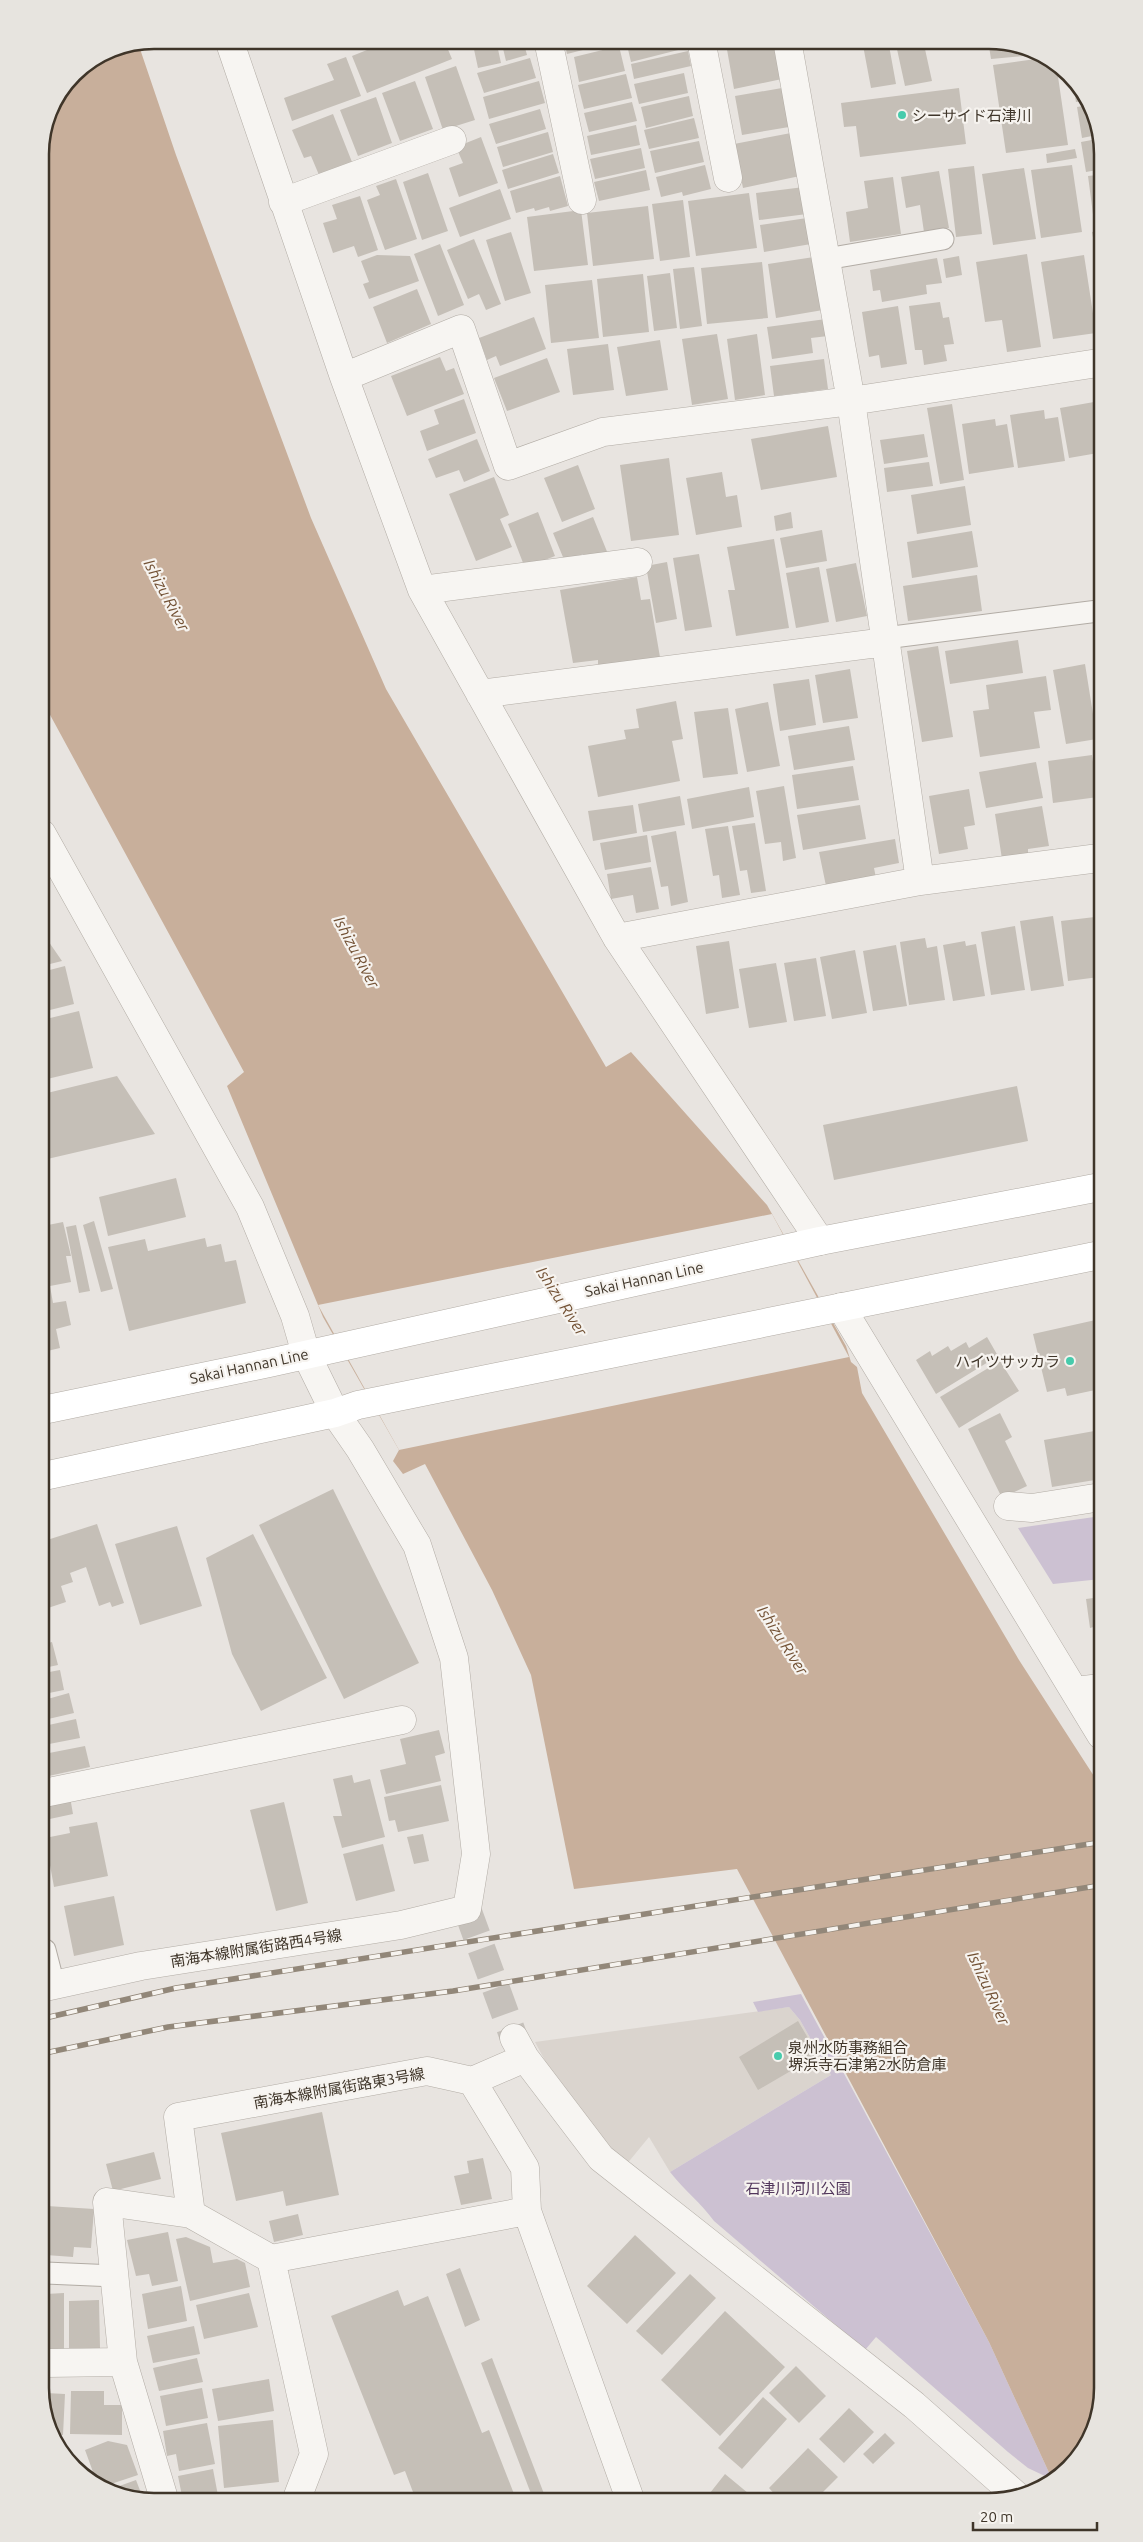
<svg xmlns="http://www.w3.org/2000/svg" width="1143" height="2542" font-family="Ubuntu,'Noto Sans JP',sans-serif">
<rect width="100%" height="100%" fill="#e8e4e0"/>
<path fill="#dad4ce" d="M789 2007 800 2020 831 2075 670 2172 649 2137 626 2165 571 2109 535 2042Z"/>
<path fill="#ccc1d2" d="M1101 1516V1579L1053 1584 1018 1528Z
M801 1994 989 2342 1051 2477 1049 2478 1028 2468 1008 2452 876 2337 865 2350 714 2221C701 2203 684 2190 670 2172L831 2075 800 2020 789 2007 758 2012 753 2002Z"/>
<path fill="#c8af9b" d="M138 43 176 155 311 518 386 689 606 1067 631 1052 767 1205 846 1346 851 1362 857 1367 862 1393 1019 1660 1101 1787 1103 2389 1084 2452 1051 2477 989 2342 737 1869 574 1889 531 1675 492 1590 425 1464 403 1474 393 1461 399 1450 323 1317 227 1086 244 1072 42 700 40 146 49 110 73 73 110 49Z"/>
<path fill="#e8e4e0" d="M772 1214 849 1357 399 1450 318 1305Z"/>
<path fill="#c5bfb7" d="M392 40H444L452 59 367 93 352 56Z
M472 40H496L501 63 478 68Z
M501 40H523L527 55 506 61Z
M564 40H589L591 48 567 54Z
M591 40H622V41L593 48Z
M645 40H684L686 48 631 62 627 45Z
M744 40H774L782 79 734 89 726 44Z
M808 40H841V41L809 47Z
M862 40H888L896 84 871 88Z
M895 40H923L932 81 905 86Z
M988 40H997L1022 50 1023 56 991 59Z
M619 46 625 71 579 82 574 57Z
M688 51 691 66 634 79 631 64Z
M346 57 361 96 292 121 284 98 334 80 327 64Z
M530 58 536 78 484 93 477 73Z
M1043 58 1056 63 1068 145 1006 153 993 65Z
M456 66 475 120 443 130 425 77Z
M684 73 688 93 639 104 634 84Z
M626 74 632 98 584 109 578 85Z
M415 81 433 129 400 141 382 93Z
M539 81 545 103 489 119 483 97Z
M1073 84 1079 92 1086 101 1076 102Z
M782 88 789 127 742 135 735 96Z
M959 88 966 144 860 157 856 126 844 127 841 103Z
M689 96 693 116 646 128 641 107Z
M376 97 392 143 358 156 340 110Z
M632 102 637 121 589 132 584 113Z
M1089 105 1097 117V135L1082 138 1077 107Z
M540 109 546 129 496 144 489 124Z
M333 114 352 162 319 175 311 156 304 158 292 130Z
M694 118 699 138 649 149 644 130Z
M636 125 640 145 591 155 587 136Z
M548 132 553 152 503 167 497 147Z
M791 133 800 176 743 188 734 144Z
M481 137 498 183 459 197 449 168 463 163 456 147Z
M1097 139V170L1086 172 1081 142Z
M699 141 704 162 655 173 650 151Z
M641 148 645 168 595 179 590 159Z
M1075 149 1077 158 1047 163 1046 154Z
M553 154 559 173 508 189 502 170Z
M705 165 711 189 683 196 682 192 661 197 656 177Z
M1072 165 1082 232 1041 238 1031 170Z
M974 166 982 234 956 237 948 169Z
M1024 168 1036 239 993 245 982 174Z
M646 170 650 190 599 201 594 182Z
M939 171 949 228 924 232 920 205 906 208 901 177Z
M428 173 448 231 422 240 403 182Z
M1097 175V222H1094L1088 176Z
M560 176 568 206 550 211 549 207 535 211 534 208 516 213 510 191Z
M893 177 901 234 850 242 846 212 868 208 864 181Z
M396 179 417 239 385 250 367 200 380 195 376 186Z
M804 187 807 214 759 220 756 193Z
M500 189 511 219 460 237 449 208Z
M749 193 757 248 696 256 688 201Z
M360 196 378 250 358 257 354 246 333 253 323 223 337 219 332 205Z
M683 200 690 257 660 261 652 204Z
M648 206 654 259 593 266 587 213Z
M581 210 588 265 534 271 527 217Z
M807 218 811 244 764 252 760 225Z
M1097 231V254H1096L1092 232Z
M511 232 531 293 505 301 486 240Z
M474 239 501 304 486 310 479 294 468 299 447 250Z
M440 244 464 305 438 316 414 254Z
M1027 254 1041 347 1007 352 1002 320 985 322 976 262Z
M377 255 410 256 419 281 369 299 363 284 369 282 361 261Z
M1084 255 1096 333 1053 339 1041 262Z
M959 256 962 275 946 278 943 259Z
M814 257 823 310 776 318 768 264Z
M937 258 942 283 926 285 927 294 882 302 880 290 873 291 870 270Z
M762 262 768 318 707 324 701 268Z
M694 267 702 326 680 329 673 269Z
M670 273 677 328 654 331 647 276Z
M643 274 649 332 603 337 597 279Z
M592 280 599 338 551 343 545 285Z
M417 289 431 324 387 343 373 307Z
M940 302 943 318 949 317 954 344 944 345 947 361 924 365 922 350H915L909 306Z
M898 306 907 364 881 368 879 355 869 357 862 312Z
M534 317 546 349 500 366 496 356 487 360 479 338Z
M826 319 828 336 811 338 813 353 772 359 767 327Z
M717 334 728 399 692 405 682 339Z
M757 334 765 395 735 400 727 339Z
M660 340 668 390 626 396 617 347Z
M608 344 614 390 573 395 567 349Z
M440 357 446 371 454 368 464 394 407 416 391 376Z
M547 358 560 392 507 411 494 378Z
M824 359 828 389 774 396 770 366Z
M464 399 476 433 427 451 420 431 439 424 434 410Z
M1094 402 1095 412H1098V453L1069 458 1060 408Z
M952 404 964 480 940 484 927 408Z
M1044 410 1045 419 1058 417 1065 461 1018 468 1010 415Z
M995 419 996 426 1007 424 1014 467 969 474 962 424Z
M828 426 837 477 761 490 751 439Z
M924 434 928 457 884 464 880 440Z
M477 439 490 471 464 482 459 470 436 478 428 459Z
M669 458 679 535 631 541 620 465Z
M929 462 933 486 887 492 884 468Z
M578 465 595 509 562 522 544 478Z
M722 472 726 497 737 495 742 527 696 535 686 478Z
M494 477 509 515 500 519 512 547 476 561 449 494Z
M965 486 971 525 917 534 911 495Z
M538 512 555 556 525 568 508 524Z
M791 512 793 528 776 531 774 516Z
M593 517 608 554 587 562 583 554 565 562 553 533Z
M822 530 827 561 786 568 780 538Z
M972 531 978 567 912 578 907 542Z
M774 539 789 628 736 636 728 590H735L727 547Z
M699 554 712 627 685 631 673 558Z
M667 562 677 619 656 623 646 566Z
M856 563 867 616 836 622 826 569Z
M819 567 829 622 796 628 786 573Z
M977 575 982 611 908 621 903 586Z
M637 577 641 600 650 599 661 663 598 665V660L573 663 560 590Z
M1018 640 1023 673 950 684 945 651Z
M938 646 953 737 922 742 907 651Z
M1085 664 1097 739 1066 744 1053 670Z
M1098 665V686L1097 687 1094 666Z
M850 669 858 718 823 723 815 675Z
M1046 676 1051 710 1034 712 1040 748 980 757 973 711 989 709 986 685Z
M809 679 816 725 780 731 773 684Z
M1098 699V715H1097L1095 700Z
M676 701 683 739 672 741 680 781 598 797 588 746 626 739 624 730 639 728 636 709Z
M768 702 780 766 747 772 735 709Z
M728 708 738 774 703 778 694 712Z
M849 726 855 760 794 770 788 736Z
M1092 755 1098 797 1053 803 1048 761Z
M1036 762 1043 798 986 808 979 772Z
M853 766 859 800 797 809 792 775Z
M784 786 796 858 783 861 781 842 765 844 756 791Z
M749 787 754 817 692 829 687 799Z
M969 789 975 825 964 827 968 849 939 854 929 796Z
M680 796 685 825 643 832 638 804Z
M633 805 637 833 593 841 588 811Z
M860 805 866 839 803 850 797 815Z
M1042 806 1049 846 1028 849V855L1002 859 995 814Z
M755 823 766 891 751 893 747 870 740 871 732 826Z
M728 826 740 895 722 898 719 875 713 876 705 829Z
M676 831 688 902 671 906 668 886 661 887 651 836Z
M647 835 651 862 605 870 600 843Z
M895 839 899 863 874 868 876 878 826 886 819 852Z
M651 867 659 909 636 913 633 895 611 899 607 874Z
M1053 916 1064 986 1031 991 1020 921Z
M1095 917 1099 977 1068 981 1061 921Z
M1015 926 1025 990 991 995 981 932Z
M42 932 62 961 42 966Z
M925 938 927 948 937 946 945 1000 909 1005 900 942Z
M729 941 739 1008 706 1014 696 946Z
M965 941 966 946 976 944 985 996 953 1001 943 945Z
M896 945 907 1006 873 1011 863 951Z
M855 950 867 1013 832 1019 820 957Z
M816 958 826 1016 794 1021 784 963Z
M776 963 787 1022 749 1028 739 969Z
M65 966 74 1004 42 1012V972Z
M79 1011 93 1068 43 1080 42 1020Z
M117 1076 155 1134 43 1160V1094Z
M1017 1086 1028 1141 834 1180 823 1125Z
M176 1178 186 1217 108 1236 99 1197Z
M94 1221 113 1289 101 1292 83 1225Z
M63 1222 71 1256H66L71 1282 50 1286 53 1303 66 1301 71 1325 56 1329 60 1348 43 1352V1226Z
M76 1225 90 1291 79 1293 66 1227Z
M205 1238 207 1247 221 1244 225 1262 236 1260 246 1303 129 1331 108 1247 145 1239 148 1251Z
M1100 1319V1389L1067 1396 1065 1388 1047 1392 1033 1334Z
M987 1337 998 1356 936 1394 916 1360 930 1351 932 1356 948 1346 951 1351 966 1342 969 1348Z
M1000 1361 1019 1391 959 1428 940 1397Z
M1000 1413 1012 1437 1005 1441 1027 1486 1002 1498 968 1429Z
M1100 1430 1101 1479 1052 1487 1044 1440Z
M333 1489 419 1663 344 1699 259 1525Z
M97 1524 124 1603 112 1607 110 1602 99 1606 86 1567 70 1573 73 1582 61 1586 66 1602 48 1608 44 1595V1541Z
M177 1526 202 1606 140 1625 115 1544Z
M253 1534 327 1678 261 1711 232 1654 206 1558Z
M1101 1597V1642H1100L1097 1626 1090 1628 1086 1599Z
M44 1622 49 1638 44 1639Z
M52 1642 58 1665 44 1668V1644Z
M60 1670 64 1690 44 1694V1673Z
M69 1693 74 1713 44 1720V1700Z
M76 1719 80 1738 44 1745V1726Z
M439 1730 445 1753 435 1756 441 1781 386 1794 380 1770 406 1764 400 1739Z
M85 1746 90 1767 44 1777V1754Z
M352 1775 354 1783 370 1779 385 1837 342 1848 333 1816H342L333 1779Z
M441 1785 449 1821 398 1832 395 1820 389 1821 384 1797Z
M70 1797 73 1814 45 1820V1802Z
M284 1802 308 1903 276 1911 250 1810Z
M97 1822 108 1876 54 1887 45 1838 70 1833 69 1827Z
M423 1834 429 1861 414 1864 407 1837Z
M383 1844 395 1891 356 1901 343 1854Z
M114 1896 124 1945 74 1956 64 1906Z
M798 2021 818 2055 758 2090 739 2057Z
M322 2112 339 2195 286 2206 283 2191 236 2201 221 2133Z
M154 2152 161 2179 113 2191 106 2164Z
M483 2158 492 2199 461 2205 454 2176 469 2173 467 2161Z
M47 2206 94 2209 91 2248 74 2247 73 2257 46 2255Z
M298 2214 303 2235 274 2242 269 2221Z
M168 2232 178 2281 152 2286 149 2274 136 2276 127 2240Z
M635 2235 676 2273 627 2324 587 2286Z
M186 2237 210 2247 213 2263 237 2259 245 2263 250 2287 190 2301 176 2239Z
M460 2268 480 2320 465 2327 446 2274Z
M690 2274 716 2298 662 2355 636 2331Z
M181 2286 187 2321 148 2329 142 2294Z
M398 2290 404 2306 428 2296 482 2433 489 2430 516 2499 416 2500 405 2471 394 2475 331 2316Z
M64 2293V2351H46V2294Z
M249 2293 258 2327 204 2339 196 2305Z
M99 2300 100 2348H69V2301Z
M725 2311 785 2367 720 2436 661 2380Z
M194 2326 200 2354 153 2363 147 2336Z
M197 2358 203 2382 159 2391 153 2368Z
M492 2358 546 2499H533L481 2363Z
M796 2366 826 2396 799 2423 769 2393Z
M269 2379 274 2411 218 2421 212 2389Z
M202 2388 208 2418 166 2426 160 2396Z
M71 2391H104V2405H122V2435L70 2434Z
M46 2393 65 2394 63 2435 52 2434 46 2425Z
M763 2397 787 2419 742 2469 718 2448Z
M849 2408 874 2432 844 2463 819 2439Z
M273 2420 279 2482 224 2488 218 2426Z
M207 2423 215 2464 179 2471 176 2454 167 2456 163 2431Z
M885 2433 895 2443 873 2464 863 2454Z
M108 2441 127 2445 138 2475 105 2486 97 2483 85 2450Z
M808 2448 838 2477 818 2497 778 2498 769 2488Z
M213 2469 219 2501H183L178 2476Z
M725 2474 754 2498H706Z
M136 2480 144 2501 111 2489Z"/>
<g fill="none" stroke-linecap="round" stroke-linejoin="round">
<path stroke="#c6c1bb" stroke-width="28" stroke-dasharray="28 14" stroke-linecap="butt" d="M467 1909 514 2038"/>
<g stroke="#b2aca5" stroke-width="23">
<path id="lane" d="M826 259 943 239
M885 638 1098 611
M45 1950 54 1985
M46 2273 115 2276"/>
</g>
<g stroke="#b2aca5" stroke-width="29">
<path id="street" d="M229 40 344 377 422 590 617 938 820 1241
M548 40 582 200
M701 40 728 178
M787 40 851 401 920 881
M283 202 452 140
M344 377 461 329 508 466 603 432 851 401 1098 363
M422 590 638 562
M480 694 886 642
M42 834 250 1207 295 1316 306 1354 335 1413 360 1449 417 1545 454 1658 476 1854 467 1909 401 1925 141 1966 45 1987
M617 938 920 881 1099 858
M841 1307 1101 1735
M1008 1506 1032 1508 1101 1497
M1075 1691 1101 1688
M44 1793 402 1720
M514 2038 525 2058 601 2158 914 2405 1017 2496
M472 2081 525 2168 527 2211 630 2499
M191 2214 178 2117 427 2071 472 2081 525 2058
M271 2259 314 2454 296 2501
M123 2362 165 2502
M46 2363 123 2362 107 2202 191 2214 271 2259 527 2211"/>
</g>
<g stroke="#b2aca5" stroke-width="29">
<path id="secondary" d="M43 1410 269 1363 820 1241 1100 1187
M44 1476 335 1413 358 1405 1100 1255"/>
</g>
<use href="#lane" stroke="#f7f5f2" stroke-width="21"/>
<use href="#street" stroke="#f7f5f2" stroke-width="28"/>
<use href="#secondary" stroke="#fff" stroke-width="28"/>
<g stroke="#928779" stroke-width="5.5">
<path id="rail" d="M45 2018 176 1988 1102 1842
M45 2053 168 2027 453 1991 1102 1885"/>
</g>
<use href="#rail" stroke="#f6f3ef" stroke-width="4" stroke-dasharray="11" stroke-linecap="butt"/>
</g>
<g fill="#47cbac" stroke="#f6f3ef" stroke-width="2">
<circle cx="902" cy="115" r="5"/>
<circle cx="1070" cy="1361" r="5"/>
<circle cx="778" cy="2056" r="5"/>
</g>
<g text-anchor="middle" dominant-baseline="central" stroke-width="4.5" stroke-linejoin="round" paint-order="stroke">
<g font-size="15" fill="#3f3529" stroke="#f6f3ef" text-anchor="start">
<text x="912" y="115">シーサイド石津川</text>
<text x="1060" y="1361" text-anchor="end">ハイツサッカラ</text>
<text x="788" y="2047">泉州水防事務組合<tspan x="788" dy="17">堺浜寺石津第2水防倉庫</tspan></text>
</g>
<g font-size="15" fill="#3f3529" stroke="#f6f3ef">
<text transform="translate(644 1279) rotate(-12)">Sakai Hannan Line</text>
<text transform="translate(249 1366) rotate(-12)">Sakai Hannan Line</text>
<text transform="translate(256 1948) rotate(-9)">南海本線附属街路西4号線</text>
<text transform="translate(339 2088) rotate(-10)">南海本線附属街路東3号線</text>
</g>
<g font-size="15" fill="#51365b" stroke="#f6f3ef">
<text x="798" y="2188">石津川河川公園</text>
</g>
<g font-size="16" font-style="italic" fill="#725134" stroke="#f6f3ef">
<text transform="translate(167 595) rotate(62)">Ishizu River</text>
<text transform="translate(357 952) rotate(62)">Ishizu River</text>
<text transform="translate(562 1301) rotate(57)">Ishizu River</text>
<text transform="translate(783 1640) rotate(57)">Ishizu River</text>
<text transform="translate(989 1988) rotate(65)">Ishizu River</text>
</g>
</g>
<path d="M0 0H1143V2542H0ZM154 49H989A105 105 0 0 1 1094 154V2388A105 105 0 0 1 989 2493H154A105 105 0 0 1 49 2388V154A105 105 0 0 1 154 49Z" fill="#e7e4df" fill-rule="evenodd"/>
<path fill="none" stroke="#3f3529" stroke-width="2.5" d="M154 49H989A105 105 0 0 1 1094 154V2388A105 105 0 0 1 989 2493H154A105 105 0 0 1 49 2388V154A105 105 0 0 1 154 49Z"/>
<path d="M973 2522v8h124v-8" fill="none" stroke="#3f3529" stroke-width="2.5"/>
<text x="980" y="2522" font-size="15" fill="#3f3529" stroke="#f6f3ef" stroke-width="4" paint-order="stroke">20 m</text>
</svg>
